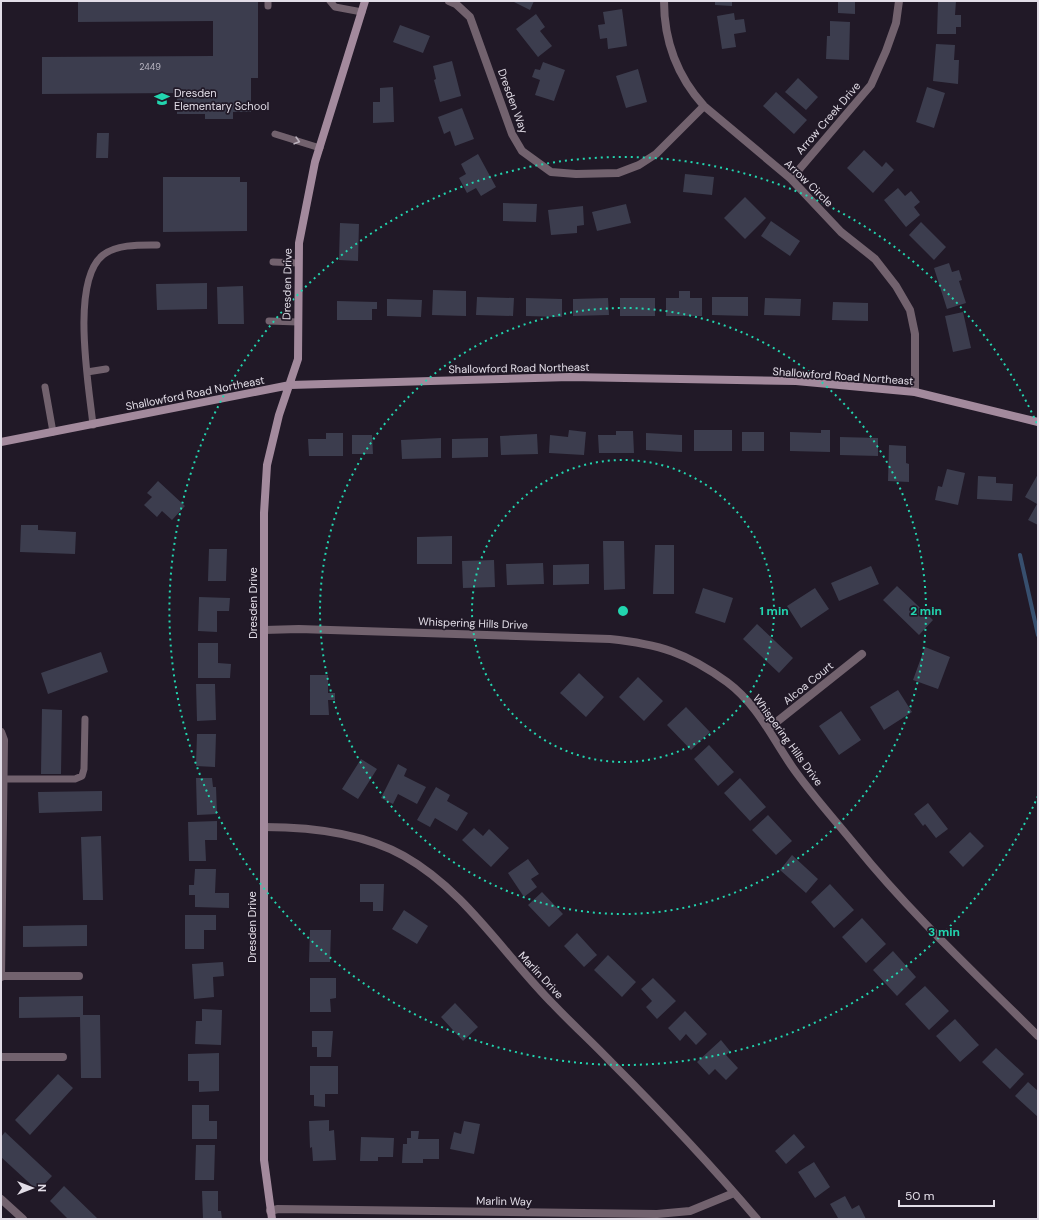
<svg xmlns="http://www.w3.org/2000/svg" width="1039" height="1220" font-family="'DM Sans',sans-serif">
<rect width="100%" height="100%" fill="#211927"/>
<g fill="none" stroke-linecap="round" stroke-linejoin="round">
<path stroke="#374f6e" stroke-width="4" d="M1020 555 1038 635"/>
</g>
<path fill="#3c3d4e" d="M78 1H258V78H251V112H233V119H205V114H177V93L42 94V57L213 56V21L78 22Z
M512 1H534L530 10Z
M715 1H732V6L715 5Z
M838 1H855V14L838 13Z
M938 1H956L955 15H961V27H956V34H937Z
M622 9 627 46 608 49 607 38 600 39 598 25 605 24 603 12Z
M734 13 735 20 744 19 746 32 734 34 736 47 722 49 717 16Z
M536 14 545 27 540 31 552 46 538 57 516 29Z
M830 21 850 22 849 60 826 59 827 36H830Z
M400 25 430 36 423 53 393 42Z
M936 44 955 45 954 60H959L958 84 933 81Z
M452 61 461 96 440 102 434 80 436 79 433 66Z
M543 62 565 70 554 101 535 95 540 80 532 77 535 69 540 70Z
M638 69 647 102 626 108 616 76Z
M798 78 818 97 806 110 785 92Z
M393 87 394 122 373 123V102H380V88Z
M927 87 945 93 934 128 916 122Z
M776 92 807 120 794 134 763 106Z
M462 108 474 139 455 146 450 131 444 134 438 117Z
M97 133H109L108 158H96Z
M864 150 882 167 886 162 894 170 873 193 847 168Z
M478 154 496 187 481 196 476 188 467 193 459 178 466 174 461 164Z
M685 174 714 177 712 195 683 192Z
M163 177H240V182H247V231L163 232Z
M898 188 905 196 911 191 920 202 914 207 920 215 906 227 884 200Z
M745 197 766 218 745 239 724 218Z
M503 203 537 204 536 222 503 221Z
M626 204 631 223 597 231 592 212Z
M583 206 584 225 577 226V233L551 235 548 210Z
M771 221 800 241 790 256 761 236Z
M921 222 946 247 934 260 909 235Z
M340 223 359 224 358 261 339 260Z
M949 263 952 272 959 270 962 280 959 281 966 303 947 309 934 268Z
M207 283V309L157 310 156 284Z
M243 286 244 324H218L217 287Z
M433 290 466 291V316L432 315Z
M679 291H690V298H702V316H666V298H679Z
M477 297 514 298 513 316 476 315Z
M712 297H748V316L712 315Z
M526 298 562 299V317L526 316Z
M608 298 609 315 573 316V299Z
M620 298H655V316H620Z
M765 298 801 299 800 316 764 315Z
M387 299 422 300 421 317 387 316Z
M337 301 377 302V309H372V320H337Z
M833 302 868 303V321L832 320Z
M963 312 971 348 953 352 945 316Z
M569 430 586 432 584 455 549 453 550 435 568 437Z
M694 430H732V451H694Z
M821 430H830V452L790 451V432L821 433Z
M616 431H633L634 453H599L598 435H616Z
M742 432H764V451H742Z
M326 433H343V456H309L308 439H326Z
M646 433 682 435V452L646 450Z
M537 434 538 454 501 455 500 436Z
M352 435H372L373 454H352Z
M840 437 878 438V456L840 455Z
M441 438V458L402 459 401 440Z
M488 438V457L452 458V439Z
M889 445 906 446V463L909 464V482L888 481Z
M947 469 965 473 958 505 935 500 938 486 942 487Z
M1038 474V525L1028 520 1037 504 1025 497Z
M978 476 996 477V483L1013 484 1012 501 977 499Z
M158 481 185 506 172 520 162 511 157 517 144 505 152 497 147 493Z
M21 525H38V530L76 532 75 554 20 552Z
M452 536V564H417V537Z
M603 541H624L625 589 604 590Z
M655 545H674V594H653Z
M209 549H227L226 581H208Z
M494 560 495 587 463 588 462 561Z
M543 563 544 584 507 585 506 564Z
M589 564V584L553 585V565Z
M871 566 879 584 839 601 831 583Z
M897 586 933 620 919 635 883 600Z
M703 588 733 598 725 623 695 613Z
M815 588 829 609 801 628 787 606Z
M199 597 230 598 229 611H217V632L198 631Z
M757 624 793 658 779 673 743 639Z
M198 643H218V663L231 664 230 678H198Z
M925 647 950 657 938 689 913 680Z
M101 652 108 672 48 694 41 673Z
M579 673 604 697 586 717 560 693Z
M310 675H328V693H335V700H328L329 715H310Z
M638 677 663 701 644 721 619 697Z
M196 684H215L216 720 197 721Z
M898 690 912 712 884 730 870 707Z
M686 707 710 732 691 750 667 725Z
M42 709 62 710 61 774H41Z
M841 711 861 740 839 755 819 726Z
M197 734H216L215 767 196 766Z
M709 745 734 772 718 786 694 759Z
M361 759 377 769 358 799 342 789Z
M398 764 407 769 404 776 426 787 417 804 398 794 393 804 381 798Z
M196 778H212L213 787H216L217 814 197 815Z
M740 778 766 807 750 821 724 793Z
M436 787 450 795 447 801 468 813 457 831 435 818 430 827 417 820Z
M102 791V811L39 813 38 792Z
M928 803 948 829 936 838 925 824 923 826 914 814Z
M768 815 792 841 776 855 752 830Z
M217 821V840H205L206 861H189L188 822Z
M474 828 483 836 489 829 509 848 491 867 462 840Z
M970 832 984 846 963 867 949 852Z
M101 836 103 900H83L81 837Z
M792 855 818 879 806 893 780 870Z
M528 859 539 874 531 879 537 887 524 897 508 873Z
M195 869H216L215 893H229V908L195 907V895H189V885H194Z
M360 884H384L383 911H373V902H360Z
M830 884 854 910 834 928 811 902Z
M542 892 563 914 549 927 528 905Z
M404 910 428 926 417 944 392 929Z
M185 915H216V930H204V949H185Z
M862 918 886 944 866 963 842 937Z
M87 925V946L23 947V926Z
M310 930H331L330 962H309Z
M577 933 597 955 584 967 564 946Z
M893 951 916 977 897 996 873 970Z
M608 955 636 982 622 997 594 970Z
M223 962 224 976 213 977 214 997 194 999 192 964Z
M310 978H336V998L330 999 331 1012H310Z
M653 978 676 1001 657 1019 646 1007 652 1001 641 989Z
M925 986 949 1011 929 1030 905 1004Z
M83 996V1015H100L101 1078H81L80 1017 19 1018V997Z
M455 1003 478 1027 463 1041 441 1017Z
M202 1009 222 1010 221 1045 195 1044 196 1021H202Z
M685 1011 707 1034 696 1045 686 1034 680 1041 668 1028Z
M955 1019 979 1045 960 1062 936 1036Z
M312 1031H333L331 1057H317V1047H312Z
M721 1040 730 1051 726 1055 738 1068 726 1080 715 1069 709 1075 697 1062Z
M996 1048 1024 1074 1010 1089 982 1062Z
M219 1053V1091L199 1092V1081H188V1054Z
M310 1066H338V1094H325V1107L314 1106V1095H310Z
M58 1074 73 1088 30 1135 15 1120Z
M1028 1082 1038 1091V1117L1015 1096Z
M192 1105H209V1121H217V1139H192Z
M329 1120V1131L334 1130 336 1160 313 1161 312 1147 310 1148 309 1121Z
M464 1121 480 1124 474 1154 450 1149 454 1132 461 1134Z
M411 1131H419L418 1139H439V1159H423V1163H402L403 1144H407V1138H411Z
M5 1132 52 1176 38 1191 1 1157V1137Z
M794 1134 805 1147 786 1164 775 1151Z
M361 1137 394 1138 393 1157H378V1161H360Z
M196 1145H215L214 1180H195Z
M814 1162 830 1187 815 1198 798 1172Z
M64 1186 98 1219H68L50 1201Z
M202 1191H218V1211H221L222 1219H203Z
M845 1196 852 1209 859 1205 866 1219H836L838 1218 830 1204Z"/>
<g fill="none" stroke-linecap="round" stroke-linejoin="round">
<path stroke="#72626e" stroke-width="7" d="M268 1V6
M330 1 335 7 362 12
M275 134 320 148
M273 262 298 263
M269 321 298 322
M87 372 106 369
M45 387 53 432
M93 425C89 387 70 281 103 255 117 244 141 245 157 245
M4 779H75L82 776 84 769 85 719"/>
<path stroke="#72626e" stroke-width="8" d="M449 1 456 4 470 17 512 134 522 151 551 172 576 174 618 173 639 165 656 154 704 106
M664 1C664 41 677 76 704 106L791 179 841 232 875 259 896 286 910 310 915 334V392
M791 179 871 85 886 51 896 23 899 1
M264 630 299 629 610 639C659 644 687 653 727 682 758 705 772 738 793 768 812 795 835 820 856 846 911 914 976 974 1038 1036
M769 728 862 654
M1 732 4 740 1 977
M264 827C310 827 363 833 404 856 466 891 504 955 554 1005 573 1025 593 1043 612 1063 662 1113 711 1165 757 1219
M1 976H79
M1 1057H63
M1 1199 23 1219
M270 1211 278 1209 657 1214 690 1211 734 1193"/>
<path stroke="#a38a9d" stroke-width="8" d="M1 442 290 385 570 377 796 381 915 392 1038 422
M272 1219 264 1160V513L267 465 279 415 298 359 299 243 315 162 365 1"/>
</g>
<defs><path id="oneway-chevron" d="M-2-3.5L2.5 0L-2 3.5" fill="none" stroke-width="1.6" stroke-linecap="round" stroke-linejoin="round"/></defs>
<use stroke="#bbb2bd" href="#oneway-chevron" transform="translate(297 141) rotate(16)"/>
<g fill="none" stroke="#22d5af" stroke-width="2" stroke-dasharray="2 4">
<circle cx="623" cy="611" r="151"/>
<circle cx="623" cy="611" r="303"/>
<path d="M1038 796A454 454 0 1 1 1038 426"/>
</g>
<defs>
<g id="school-bare" transform="scale(1.2)"><path d="M0-5L7-2L0 1L-7-2ZM-4 1L0 2.5L4 1V4Q0 6-4 4Z" fill="#22d5af" stroke="#211927" stroke-width="2.5" paint-order="stroke"/></g>
</defs>
<g fill-rule="evenodd">
<use href="#school-bare" x="162" y="99"/>
</g>
<g text-anchor="middle" dominant-baseline="central" stroke-width="3.5" stroke-linejoin="round" paint-order="stroke">
<g font-size="9" fill="#b8b5c1">
<text x="150" y="67">2449</text>
</g>
<g font-size="11" fill="#e2dde7" stroke="#211927" text-anchor="start">
<text x="174" y="93">Dresden<tspan x="174" dy="13">Elementary School</tspan></text>
</g>
<g font-size="11" fill="#e2dde7" stroke="#211927">
<text transform="translate(513 101) rotate(70)">Dresden Way</text>
<text transform="translate(828 118) rotate(-49)">Arrow Creek Drive</text>
<text transform="translate(809 183) rotate(44)">Arrow Circle</text>
<text transform="translate(287 284) rotate(-89)">Dresden Drive</text>
<text transform="translate(519 368) rotate(-1)">Shallowford Road Northeast</text>
<text transform="translate(843 376) rotate(4)">Shallowford Road Northeast</text>
<text transform="translate(195 393) rotate(-11)">Shallowford Road Northeast</text>
<text transform="translate(253 603) rotate(-90)">Dresden Drive</text>
<text transform="translate(473 623) rotate(2)">Whispering Hills Drive</text>
<text transform="translate(808 683) rotate(-39)">Alcoa Court</text>
<text transform="translate(788 740) rotate(54)">Whispering Hills Drive</text>
<text transform="translate(252 927) rotate(-90)">Dresden Drive</text>
<text transform="translate(541 975) rotate(47)">Marlin Drive</text>
<text transform="translate(504 1201) rotate(1)">Marlin Way</text>
</g>
</g>
<circle cx="623" cy="611" r="6" fill="#22d5af" stroke="#211927" stroke-width="2"/>
<g font-size="12" text-anchor="middle" font-weight="bold" fill="#22d5af" stroke="#211927" stroke-width="3.5" stroke-linejoin="round" paint-order="stroke">
<text x="774" y="615">1 min</text>
<text x="926" y="615">2 min</text>
<text x="944" y="936">3 min</text>
</g>
<rect width="1039" height="1220" fill="none" stroke="#e2dde7" stroke-width="4"/>
<g transform="translate(32 1188) rotate(90)" stroke="#211927" stroke-width="3" paint-order="stroke">
<path d="M0-3L7 15L0 10L-7 15Z" fill="#e2dde7"/>
<text y="-6" font-size="11" font-weight="bold" text-anchor="middle" fill="#e2dde7">N</text>
</g>
<path d="M899 1200v6h95v-6" fill="none" stroke="#e2dde7" stroke-width="2"/>
<text x="905" y="1200" font-size="12" fill="#e2dde7" stroke="#211927" stroke-width="3" paint-order="stroke">50 m</text>
</svg>
